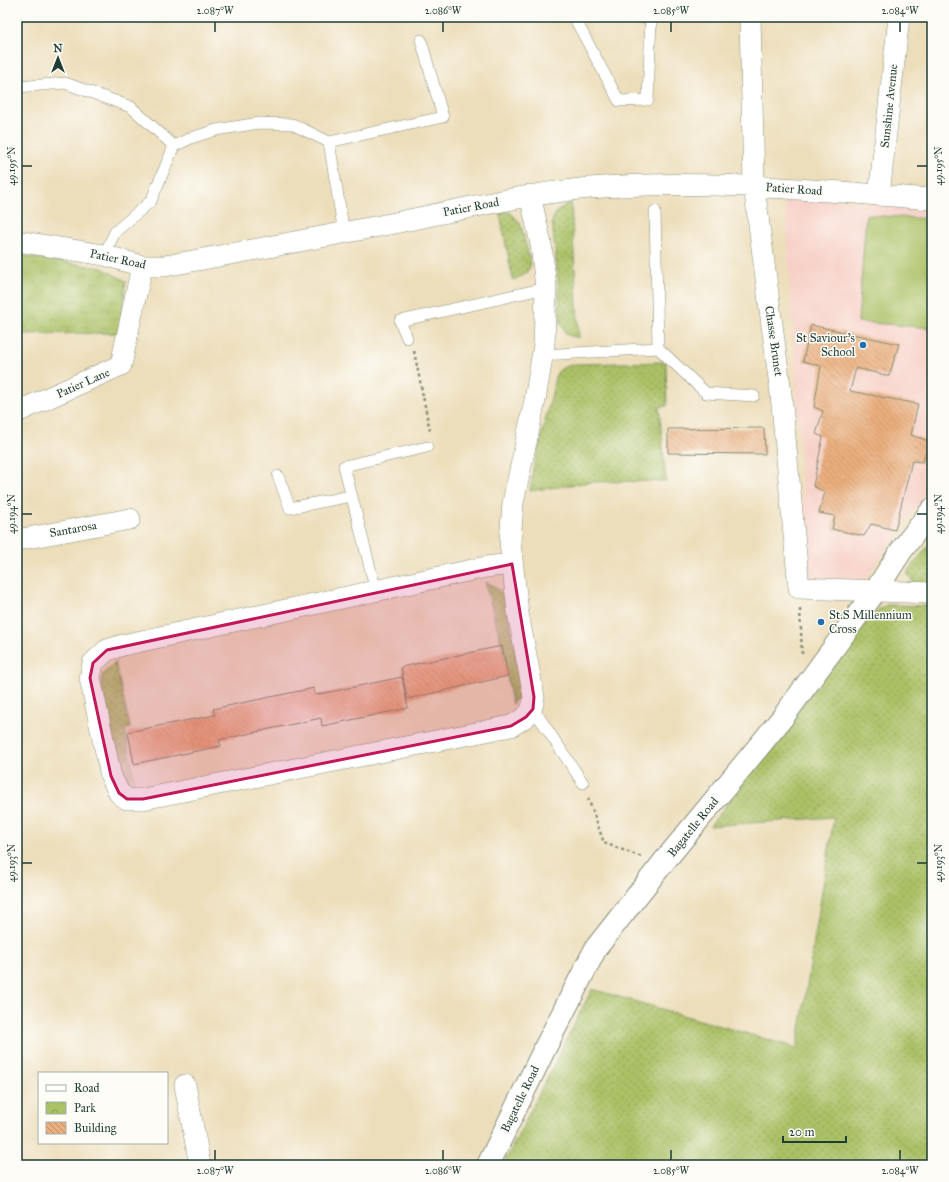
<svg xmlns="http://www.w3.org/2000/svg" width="949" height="1182" font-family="'IM FELL Great Primer',serif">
<defs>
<pattern id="grass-dots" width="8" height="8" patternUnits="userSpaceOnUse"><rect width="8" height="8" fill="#abc166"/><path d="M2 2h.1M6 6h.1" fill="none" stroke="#8b9e55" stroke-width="1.8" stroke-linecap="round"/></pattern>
<pattern id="park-crowns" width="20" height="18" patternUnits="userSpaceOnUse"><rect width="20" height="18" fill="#abc166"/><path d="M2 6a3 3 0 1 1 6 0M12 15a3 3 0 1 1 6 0" fill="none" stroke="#8b9e55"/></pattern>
<pattern id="building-back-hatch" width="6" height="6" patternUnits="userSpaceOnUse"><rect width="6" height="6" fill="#ebaf7e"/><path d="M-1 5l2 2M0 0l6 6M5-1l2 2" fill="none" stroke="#be9068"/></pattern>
</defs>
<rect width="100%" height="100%" fill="#fdfcf7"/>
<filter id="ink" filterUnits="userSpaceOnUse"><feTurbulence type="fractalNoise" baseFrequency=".025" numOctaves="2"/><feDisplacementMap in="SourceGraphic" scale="8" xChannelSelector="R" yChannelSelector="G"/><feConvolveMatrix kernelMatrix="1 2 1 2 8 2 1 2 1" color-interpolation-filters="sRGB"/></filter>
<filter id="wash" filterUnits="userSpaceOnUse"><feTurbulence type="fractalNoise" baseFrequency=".012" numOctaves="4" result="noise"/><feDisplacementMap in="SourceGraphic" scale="16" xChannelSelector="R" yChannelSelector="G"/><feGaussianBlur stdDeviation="0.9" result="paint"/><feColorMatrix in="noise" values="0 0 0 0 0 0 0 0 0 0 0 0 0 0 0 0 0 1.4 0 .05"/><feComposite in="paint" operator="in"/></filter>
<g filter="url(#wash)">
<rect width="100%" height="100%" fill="#eddebb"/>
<path fill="#f7d1c8" d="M785 197 932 206V484L867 577 861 579 815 578 810 575 807 571Z"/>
<path fill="url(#grass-dots)" stroke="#657f4d" d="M571 202 579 338 567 335 560 322 558 277 552 222C555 211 561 207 571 202Z
M499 210 511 213 520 223 531 264 526 274 513 280Z
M666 362 667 406 659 407 666 481 590 482 530 491 533 469 553 389C555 371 558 368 576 364Z
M932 541V586L916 585 907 573Z
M485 582C495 585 500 591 506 599L521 689 518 697 512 704 502 646Z
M887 605 932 606V1165H503L592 989 797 1048 834 817 710 826 872 613Z
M115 662 130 728 125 730 135 782 125 778 119 766 101 685 103 674Z"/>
<path fill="url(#park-crowns)" stroke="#657f4d" d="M17 255 102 268 126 281 120 333 17 334Z"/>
<path fill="#abc166" stroke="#657f4d" d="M866 215 932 219V328L858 322Z"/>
<g id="blocks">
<path fill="url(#building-back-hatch)" d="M811 325 899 344 889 376 856 368 850 391 918 404 911 435 929 441 923 462 912 461 895 530 871 524 864 536 832 529 835 516 819 513 825 492 813 486 823 437 816 434 823 411 814 407 821 366 803 361Z
M764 428 765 454 668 453V429Z
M502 646 508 676 407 699 401 667Z
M402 677 408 708 322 726 321 718 219 740 221 746 134 764 128 732 215 715 213 709 314 688 315 695Z"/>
</g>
</g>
<g filter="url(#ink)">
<use href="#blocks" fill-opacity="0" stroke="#868e78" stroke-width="1"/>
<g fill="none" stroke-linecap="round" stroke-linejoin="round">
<g stroke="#868e78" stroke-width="12">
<path id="lane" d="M578 17H574L619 101 648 100 651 18 637 17
M17 87 65 83 131 107 174 146 191 138 216 130 259 123 292 124 329 142
M655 211 658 348
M344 233 329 142 443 117 421 40
M104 255 115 232 151 201 174 146
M407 338 400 321 546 288
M543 355 658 348 706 393 754 396
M278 476 290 508 351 496
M376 591 344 466 427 447
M533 709 543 723 583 783"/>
</g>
<g stroke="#868e78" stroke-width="22">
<path id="street" d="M750 17 754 186 781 394 799 588 932 593
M879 195 899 17
M17 241 104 255 142 266H165C242 252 318 238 395 223 459 210 524 194 590 188 704 178 819 191 932 199
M17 412 121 365 142 266
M17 540 130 519
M512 564 486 567 123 645 107 650 93 663 90 678 111 776 119 793 127 799H143L511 726C526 717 532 716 534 697L518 613 510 542 513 503 535 400 544 345 546 288 541 244 530 195
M185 1085 200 1165"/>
</g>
<g stroke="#868e78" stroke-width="24">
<path id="primary" d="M488 1165 546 1046 596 948 662 864 783 717 876 590 901 551 932 510"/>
</g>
<path stroke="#868e78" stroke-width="2.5" stroke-dasharray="3 3" stroke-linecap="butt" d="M414 351 430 431
M800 609 802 654
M588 798 604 843 642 857"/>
<use href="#lane" stroke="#fff" stroke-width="11"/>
<use href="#street" stroke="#fff" stroke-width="21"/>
<use href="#primary" stroke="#fff" stroke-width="22"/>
</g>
</g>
<path fill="#c2185b" fill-opacity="0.2" stroke="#c2185b" stroke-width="3" stroke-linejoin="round" d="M512 564 534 697 533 709 526 717 511 726 143 799H127L119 793 111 776 90 678 93 663 107 650Z"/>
<path fill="none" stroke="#1f3d34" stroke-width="1.5" d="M215 22V32M443 22V32M671 22V32M900 22V32M22 166H32M917 166H927M22 514H32M917 514H927M22 863H32M917 863H927M215 1150V1160M443 1150V1160M671 1150V1160M900 1150V1160"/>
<g fill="#1f6fb2" stroke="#fdfcf7" stroke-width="1.5">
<circle cx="863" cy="345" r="4"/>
<circle cx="821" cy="622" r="4"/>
</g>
<g text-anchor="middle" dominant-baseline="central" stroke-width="3" stroke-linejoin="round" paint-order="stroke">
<g font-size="12" fill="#1f3d34" stroke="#fdfcf7">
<text transform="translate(889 106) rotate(-84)">Sunshine Avenue</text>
<text transform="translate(794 189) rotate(4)">Patier Road</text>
<text transform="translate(471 207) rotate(-11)">Patier Road</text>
<text transform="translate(118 259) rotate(12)">Patier Road</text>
<text transform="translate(774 341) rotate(82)">Chasse Brunet</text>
<text transform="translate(83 383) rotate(-24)">Patier Lane</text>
<text transform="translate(73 529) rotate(-10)">Santarosa</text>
<text transform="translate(693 827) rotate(-51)">Bagatelle Road</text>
<text transform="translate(520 1099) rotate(-64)">Bagatelle Road</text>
</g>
<g font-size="12" fill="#1f3d34" stroke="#fdfcf7" text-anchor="end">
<text x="855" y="338">St Saviour's<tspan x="855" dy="14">School</tspan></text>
<text x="829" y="615" text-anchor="start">St.S Millennium<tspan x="829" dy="14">Cross</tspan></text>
</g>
</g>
<rect width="949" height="1182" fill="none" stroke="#fdfcf7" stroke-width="44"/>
<rect x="38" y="1072" width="130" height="72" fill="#fdfcf7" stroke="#a4b0a9"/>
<rect x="46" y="1085" width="20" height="6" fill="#ffffff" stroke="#a4b0a9"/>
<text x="74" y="1092" font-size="12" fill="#1f3d34">Road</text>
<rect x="46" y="1102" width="20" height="12" fill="url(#park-crowns)" stroke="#a4b0a9"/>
<text x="74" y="1112" font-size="12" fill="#1f3d34">Park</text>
<rect x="46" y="1122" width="20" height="12" fill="url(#building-back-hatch)" stroke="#a4b0a9"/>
<text x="74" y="1132" font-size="12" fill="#1f3d34">Building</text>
<g transform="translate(58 58)" stroke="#fdfcf7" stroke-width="3" paint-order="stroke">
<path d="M0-3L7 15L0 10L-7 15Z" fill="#1f3d34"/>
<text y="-6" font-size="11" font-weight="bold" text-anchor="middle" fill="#1f3d34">N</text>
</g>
<path d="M783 1136v6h63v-6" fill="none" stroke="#1f3d34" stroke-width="2"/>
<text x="789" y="1136" font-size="12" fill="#1f3d34" stroke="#fdfcf7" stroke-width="3" paint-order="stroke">20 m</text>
<rect x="22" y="22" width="905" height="1138" fill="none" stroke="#1f3d34" stroke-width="1.5"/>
<g font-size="10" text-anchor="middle" fill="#1f3d34">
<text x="215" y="14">2.087°W</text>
<text x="443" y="14">2.086°W</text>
<text x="671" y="14">2.085°W</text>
<text x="900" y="14">2.084°W</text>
<text transform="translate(11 166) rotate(-90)" y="4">49.195°N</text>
<text transform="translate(938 166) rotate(-90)" y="4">49.195°N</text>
<text transform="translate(11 514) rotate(-90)" y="4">49.194°N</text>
<text transform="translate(938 514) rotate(-90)" y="4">49.194°N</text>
<text transform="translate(11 863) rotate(-90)" y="4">49.193°N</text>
<text transform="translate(938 863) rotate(-90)" y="4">49.193°N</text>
<text x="215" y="1174">2.087°W</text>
<text x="443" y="1174">2.086°W</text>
<text x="671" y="1174">2.085°W</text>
<text x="900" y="1174">2.084°W</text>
</g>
</svg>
